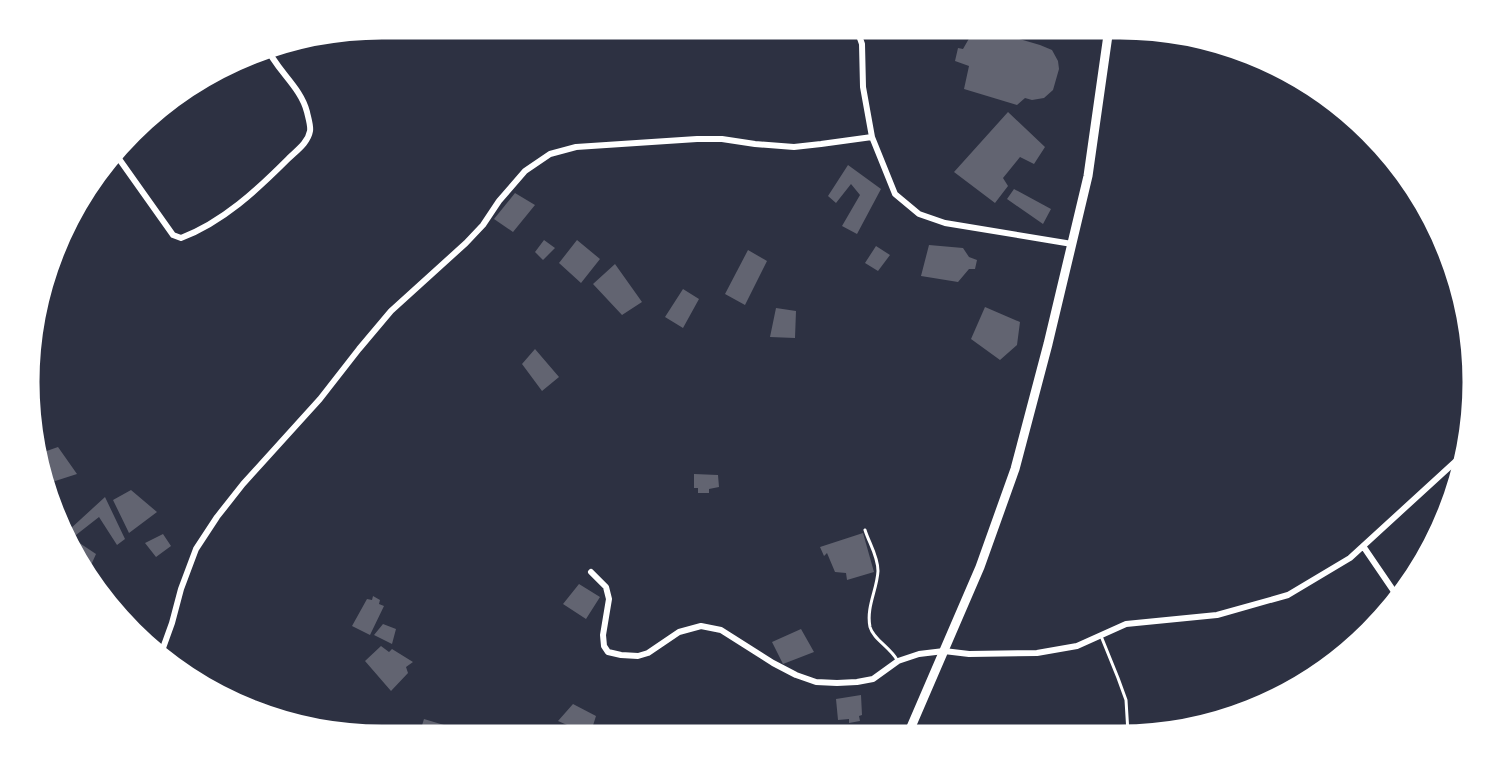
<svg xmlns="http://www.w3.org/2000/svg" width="1502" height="763" font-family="Figtree,sans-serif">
<rect width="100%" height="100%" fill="#2d3142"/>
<path fill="#626471" d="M975 28H1006L1012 29 1013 37 1040 45 1052 50 1058 61 1059 69 1053 90 1044 98 1032 100 1025 98 1017 105 964 89 969 66 955 61 958 48 963 49Z
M1008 112 1045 147 1034 164 1020 157 1003 178 1008 186 995 203 954 172Z
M848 165 881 189 857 234 842 226 860 195 851 184 836 203 828 196Z
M1014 189 1051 209 1043 224 1007 199Z
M515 193 535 205 513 232 494 219Z
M544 240 555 248 543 260 535 252Z
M577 240 600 259 581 283 559 263Z
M929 245 963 248 969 257 977 260 975 269H969L958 282 921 276Z
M876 246 890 255 878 271 865 263Z
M748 250 767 261 745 305 725 294Z
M615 264 642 302 622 315 593 284Z
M683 289 699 299 683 328 665 317Z
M985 307 1020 322 1017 345 1000 360 971 339Z
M776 308 796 311 795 338 770 337Z
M535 349 559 377 542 391 522 364Z
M58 447 77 474 49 483 45 476 38 454Z
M694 474 718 475 719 487 709 489V493H698V488H694Z
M131 490 157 512 129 533 113 500Z
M105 497 125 539 117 545 99 517 76 535 69 530Z
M863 533 874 572 847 580 846 573 835 572 827 553 824 556 820 547Z
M163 534 171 546 156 557 145 543Z
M72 538 96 554 88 572 67 542Z
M579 584 600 597 586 619 563 604Z
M373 596 380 600 379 604 384 606 370 635 352 626 367 599 372 600Z
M383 624 396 629 392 644 374 635Z
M801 629 814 652 783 664 772 642Z
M381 646 389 652 392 649 413 662 406 667 408 673 391 691 365 661Z
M861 695 862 715 859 716 860 721 849 723V719L838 720 836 699Z
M573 704 596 716 590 735 558 721Z
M424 719 454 728 450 735H419Z"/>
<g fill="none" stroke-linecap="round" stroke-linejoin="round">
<path stroke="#fff" stroke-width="3" d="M865 530C869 543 878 556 878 571 877 590 866 607 870 627 873 639 891 648 897 660
M1101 636 1118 678 1126 700 1128 733"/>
<path stroke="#fff" stroke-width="6" d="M856 27 862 44 863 87 872 137 895 194 919 214 945 223 1072 244
M117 156 173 235 181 238C223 222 257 190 288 159 296 151 308 143 310 131 311 126 308 117 307 112 301 87 276 70 266 46
M1363 546 1393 590 1399 597
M591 572 606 587 609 599 603 635 604 646 608 652 621 655 638 656 648 653 679 632 701 626 721 630 773 663 796 675 816 682 837 683 857 682 873 679 898 661 919 654 944 651 969 654 1037 653 1077 646 1126 624 1217 615 1288 595 1350 558 1456 461 1459 460
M160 653 163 648 172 623 181 589 196 549 217 517 243 484 320 399 359 349 391 311 466 243 483 225 499 201 525 171 550 154 576 147 697 139H722L755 144 794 147 821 144 872 137"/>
<path stroke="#fff" stroke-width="9" d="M908 734 980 567 1015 469 1048 344 1088 176 1109 28"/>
</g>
<path d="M0 0H1502V763H0ZM382 38H1120A344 344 0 0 1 1464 382V382A344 344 0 0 1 1120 726H382A344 344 0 0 1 38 382V382A344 344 0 0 1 382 38Z" fill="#fff" fill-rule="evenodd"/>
<path fill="none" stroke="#fff" stroke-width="3" d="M382 38H1120A344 344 0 0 1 1464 382V382A344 344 0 0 1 1120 726H382A344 344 0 0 1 38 382V382A344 344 0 0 1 382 38Z"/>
</svg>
